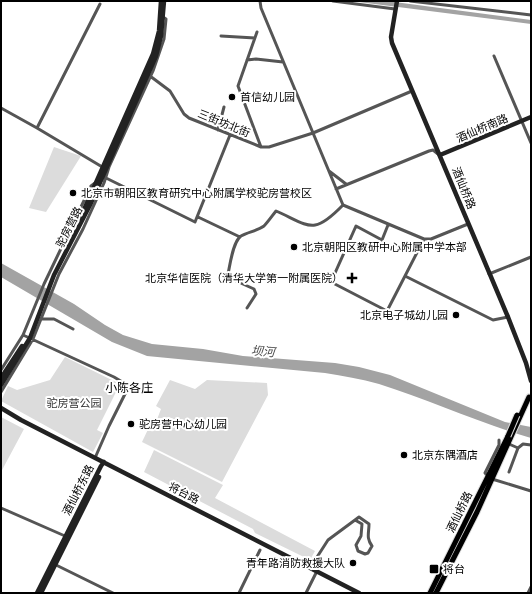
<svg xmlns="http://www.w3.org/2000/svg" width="532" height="594" font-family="'PT Sans','Noto Sans SC',sans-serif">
<rect width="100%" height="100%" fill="#fff"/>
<path fill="#dcdcdc" d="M54 147 81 156 46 212 29 208Z
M65 357 120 384 97 430 103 433 93 452 1 401 8 386 17 390 50 380Z
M170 380 195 389 207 380 267 383 268 395 222 482 142 442 152 421 156 422 161 409 156 406Z
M1 417 24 429 1 472Z
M154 450 223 485 215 498 315 551 310 560 255 533 253 529 144 472Z"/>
<path fill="#a3a3a3" d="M351 1H387L531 20V24Z
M1 263 74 304 105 325 123 335 152 344 203 349 243 356 335 363 359 367 390 375 505 422 531 427V438C479 423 430 400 379 384 361 379 343 376 325 373L147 356 112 342 1 277Z"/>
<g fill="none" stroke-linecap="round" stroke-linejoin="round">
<g stroke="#dbdbdb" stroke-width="7">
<path id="primary" d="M430 593 508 436
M436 593 477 512 529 397"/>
</g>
<path stroke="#555" stroke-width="3" d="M260 1 261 8 343 205 424 239H431L468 224
M333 1 395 9
M410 1 531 15
M257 32 238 86 261 147
M221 36 255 38
M494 56 531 143
M247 60 256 59 283 62
M150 76 170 91 184 114 189 118 261 147H269L313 133 412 91
M1 108 37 128 104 168
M37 128 100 4
M218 130 224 107
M329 171 346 184
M104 177 195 222 230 135
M336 189 429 151 433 150 438 154
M198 217 240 237
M388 225 382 240 356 226 331 282 387 311 424 239
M489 274 531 257
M405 276 493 320 508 317
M247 308 256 294 254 289 234 280 228 274C230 265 233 241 241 236 248 232 257 231 264 226 268 222 272 216 276 211 310 226 313 236 343 205
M41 319H54L73 329
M23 335 114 377 129 386 109 426 95 458
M1 370 23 335 44 284 91 186 95 183
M1 392 33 339 59 274 83 229 104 183 109 167 153 71 164 39 166 19 163 17
M499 440V445L485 473 492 479 531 491
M509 444 518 448
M509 472 518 448 523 444 531 445
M1 508 65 536
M54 564 113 593
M310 568 328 540 355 520 362 524 361 536 356 545 358 551 365 554 368 553 372 546C366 538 369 533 369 524L359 517 355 520
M239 593 260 550
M306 593 317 571
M528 593 531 587"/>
<path stroke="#222" stroke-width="4.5" d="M397 1 391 37 392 43 508 317 526 363 531 381
M440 155 531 117
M79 221 153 54 159 31 161 1
M1 378 22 346
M1 385 30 338 54 275 90 205 156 56 161 36 164 1
M1 408 21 420 359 593
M37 593 101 466 104 462
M41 593 99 477"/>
<use href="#primary" stroke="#000" stroke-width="5"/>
<g stroke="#dbdbdb" stroke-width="7" stroke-linecap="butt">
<path id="primary-bridge" d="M508 436 517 415"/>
</g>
<use href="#primary-bridge" stroke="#000" stroke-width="5"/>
</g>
<g fill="#000" stroke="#fff" stroke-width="1.5">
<circle cx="232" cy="97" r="4"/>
<circle cx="73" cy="193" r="4"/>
<circle cx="294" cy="247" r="4"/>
<path d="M350 272h4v4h4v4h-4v4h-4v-4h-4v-4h4z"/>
<circle cx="456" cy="315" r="4"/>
<circle cx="131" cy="424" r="4"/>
<circle cx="404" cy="455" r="4"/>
<circle cx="353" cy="563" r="4"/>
<rect x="429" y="564" width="10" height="10" rx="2"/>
</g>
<g text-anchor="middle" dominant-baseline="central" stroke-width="4" stroke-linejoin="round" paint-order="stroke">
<g font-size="11" fill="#000" stroke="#fff" text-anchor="start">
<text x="240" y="97">首信幼儿园</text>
<text x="81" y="193">北京市朝阳区教育研究中心附属学校驼房营校区</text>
<text x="302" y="247">北京朝阳区教研中心附属中学本部</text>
<text x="343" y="278" text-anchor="end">北京华信医院（清华大学第一附属医院）</text>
<text x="448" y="315" text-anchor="end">北京电子城幼儿园</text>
<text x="139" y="424">驼房营中心幼儿园</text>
<text x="412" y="455">北京东隅酒店</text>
<text x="345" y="563" text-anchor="end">青年路消防救援大队</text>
<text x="443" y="569">将台</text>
</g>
<g font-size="11" fill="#000" stroke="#fff">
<text transform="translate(224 123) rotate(22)">三街坊北街</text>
<text transform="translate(482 128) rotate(-23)">酒仙桥南路</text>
<text transform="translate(464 188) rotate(68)">酒仙桥路</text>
<text transform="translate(69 227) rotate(-63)">驼房营路</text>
<text transform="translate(78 490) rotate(-63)">酒仙桥东路</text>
<text transform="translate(184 493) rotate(27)">将台路</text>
<text transform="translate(459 512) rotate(-64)">酒仙桥路</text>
</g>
<g font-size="11" fill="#333" stroke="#fff">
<text x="74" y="403">驼房营公园</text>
</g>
<g font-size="12" font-style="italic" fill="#444" stroke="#fff">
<text transform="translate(263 351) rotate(5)">坝河</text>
</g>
<g font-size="12" fill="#000" stroke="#fff">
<text x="129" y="387">小陈各庄</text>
</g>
</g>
<rect width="532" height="594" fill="none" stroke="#000000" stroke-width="4"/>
</svg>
